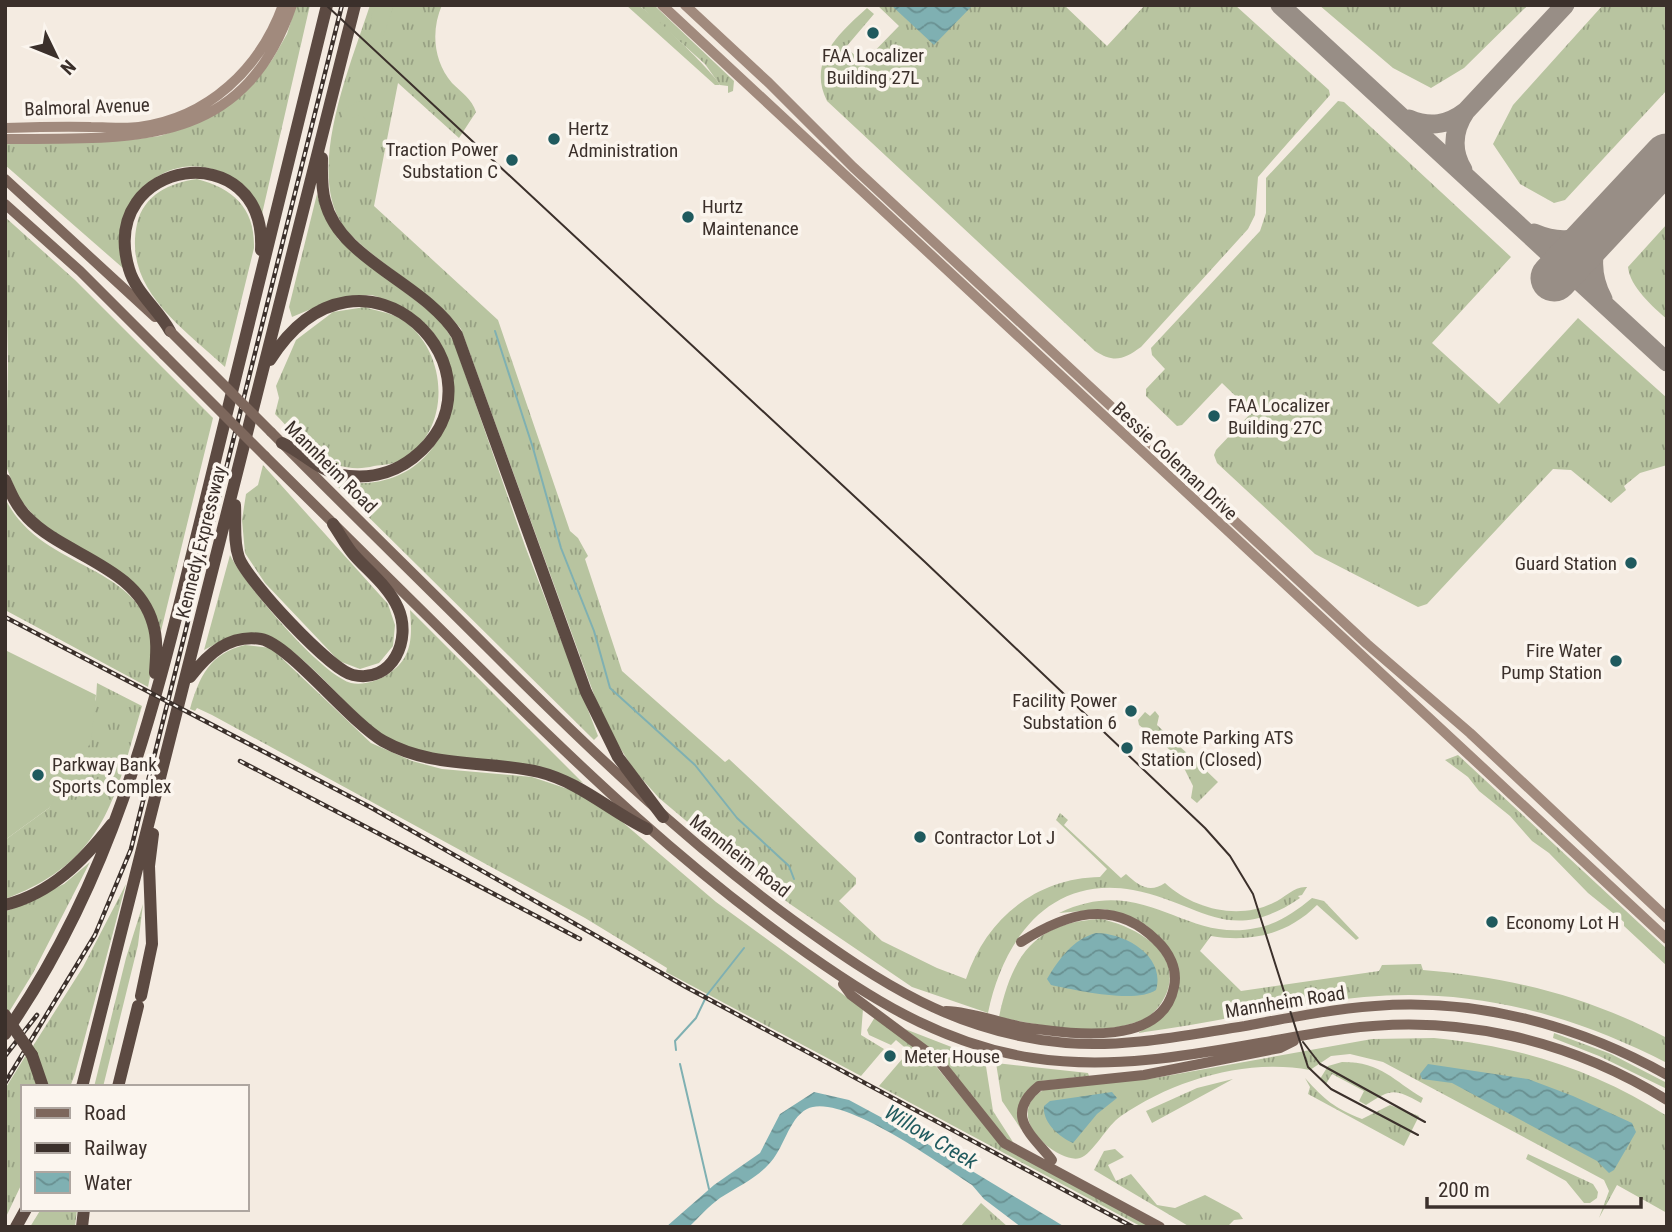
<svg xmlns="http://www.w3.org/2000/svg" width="1672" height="1232" font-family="'Roboto Condensed',sans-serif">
<defs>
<pattern id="grass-tufts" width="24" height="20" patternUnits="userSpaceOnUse" patternTransform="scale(1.75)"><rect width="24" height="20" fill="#b8c4a0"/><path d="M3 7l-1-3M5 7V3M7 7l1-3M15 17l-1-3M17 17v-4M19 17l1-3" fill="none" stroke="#97a083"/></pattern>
<pattern id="water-waves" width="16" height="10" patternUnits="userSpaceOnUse" patternTransform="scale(1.75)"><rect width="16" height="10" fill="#7fb0b2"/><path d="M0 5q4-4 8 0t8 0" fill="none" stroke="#699091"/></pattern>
</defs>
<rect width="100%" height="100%" fill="#f4ebe1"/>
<path fill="url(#grass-tufts)" d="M296 5H310L262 214C243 170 192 151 152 180 144 186 134 196 131 205 124 223 126 250 124 269L5 165V144L129 140 160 136 183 128 254 82 272 60 287 34Z
M370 5H442C431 30 433 61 452 83 461 92 472 99 476 112L459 138 398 83 374 206 498 320 570 531 578 538 588 556 585 559 622 671 725 762 729 759 856 878V884L839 901 882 941 937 968 966 979C986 919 1036 878 1100 877L1107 869 1056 820 1060 813 1068 820 1064 825 1121 878 1126 874C1138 885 1149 894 1165 883 1193 909 1238 920 1273 903 1285 898 1294 886 1307 887L1302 895 1298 896 1300 898C1228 947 1202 903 1133 890 1049 875 1003 940 988 1013L912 987 790 904 735 862 659 798 634 770 612 735 596 700 461 329C430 290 386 270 351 235 299 183 351 65 370 5Z
M639 5H654L734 81 733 91 728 93V86L720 85 705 64Z
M877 5H1064L1107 46 1145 5H1235L1329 90 1330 95 1258 177 1255 215 1248 229 1141 347C1123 360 1114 363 1095 351L827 101C807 62 839 33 867 8L874 14 846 47 863 63 899 26Z
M1319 5H1528L1464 68 1431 88 1393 68Z
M1603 5H1667V90L1565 200 1554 203 1520 184 1493 144 1513 105Z
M1338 101 1344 102 1511 257 1432 343 1499 404 1578 318 1667 398V465L1640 473 1624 486 1626 490 1611 503 1571 470 1553 469 1427 604 1418 607 1315 554 1217 463 1214 455 1216 450 1252 412 1222 383 1182 425 1177 426 1146 396V389L1165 369 1152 355 1151 348 1260 231 1266 213V178Z
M197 179C234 189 255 208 254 248L225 367C182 327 123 289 137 224 144 194 170 183 197 179Z
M317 194 325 218 338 239 440 320 454 342 525 546 598 736 594 740 328 477C339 479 353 484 365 483 463 478 486 340 394 304 386 301 377 295 369 295 341 295 318 306 292 317L289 307Z
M5 217 75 280 213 418 161 631 153 609 40 523 18 497 6 466 8 362Z
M1667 224V319C1653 307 1630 287 1628 267Z
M365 307C376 311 392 313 401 319 449 350 453 431 401 460 394 464 382 465 374 466 356 471 333 467 318 456 302 445 289 428 275 414L279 398 276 386 296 340 333 312Z
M263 465 388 604 395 625 393 646 379 663 360 669 339 661 265 583 245 553 242 520 246 494 258 485Z
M5 498C45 583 178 557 148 687L5 610Z
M230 555C244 584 321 675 351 683 363 686 382 680 391 672 413 656 412 635 410 610L583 783C521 757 436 772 381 734 349 712 290 632 254 633 235 633 221 641 204 650Z
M245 645 271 648 371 743 412 761 442 769 532 777 574 791 613 814 716 902 863 1009 861 1035 884 1049 861 1076 666 972 667 968 585 918 212 715 197 708 195 711 190 709C199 677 210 653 245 645Z
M97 683 142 706C115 798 105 862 5 899V840L49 808 96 699Z
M1155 711 1159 716 1157 725 1191 757 1183 766 1175 754 1139 725 1138 720 1145 712 1150 716Z
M1458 755 1667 949V966L1624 926V922L1588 893 1549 853 1532 841 1510 816 1479 791 1468 777 1445 760Z
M1193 758 1218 782 1197 803 1191 798 1193 786 1184 768Z
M90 862 33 973 9 1012 5 1008V912L64 884Z
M126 884 75 1074 70 1087H49L33 1046 83 967Z
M1312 898 1324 901 1359 938 1356 940 1317 905C1288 934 1251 943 1211 936L1200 951 1241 991 1379 971 1382 965 1421 964 1423 970C1511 977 1589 997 1667 1038V1063C1572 1014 1471 987 1364 997 1288 1004 1214 1023 1138 1033L1165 1015 1178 990 1164 942 1146 925 1105 909 1059 913C1144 872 1185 944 1256 928 1278 924 1295 912 1312 898Z
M143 904 138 945 103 1087H94L126 958Z
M1101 919C1134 926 1182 951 1167 992 1162 1004 1154 1015 1142 1020 1098 1038 1044 1026 999 1017 1012 955 1035 922 1101 919Z
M875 1017 930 1059 999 1143 1154 1227H1142L879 1086 909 1051 896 1040 891 1045 869 1035 867 1030Z
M905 1029 985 1060 993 1111 1013 1142 1005 1139 938 1055Z
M1554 1033 1611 1054 1667 1083V1089L1599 1056 1553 1038Z
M1434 1038C1519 1046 1595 1070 1667 1116V1213L1617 1185 1599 1218 1609 1191 1604 1180 1383 1062 1350 1054 1331 1056 1310 1070C1247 1058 1173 1080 1121 1116 1107 1125 1093 1154 1080 1158 1059 1165 998 1115 1045 1089L1155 1078 1372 1039Z
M26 1055 38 1087H23V1181L5 1219V1089Z
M1342 1062C1383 1062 1393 1081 1423 1098L1421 1103C1394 1088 1391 1089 1366 1105L1359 1101 1364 1091 1332 1074 1326 1084 1320 1079 1328 1066Z
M996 1063 1088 1073 1089 1076 1041 1081 1019 1121 1021 1129 1002 1101Z
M1305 1078C1325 1100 1334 1108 1362 1119L1390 1105 1419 1116 1404 1146 1308 1094 1310 1087Z
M1233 1079 1152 1123 1146 1111 1197 1088Z
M1115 1149 1124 1157 1108 1165 1116 1181 1131 1174 1157 1205 1175 1208 1205 1195 1239 1213 1243 1219 1234 1220 1227 1227H1190L1094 1170 1104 1151Z
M1528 1154 1593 1184 1598 1192 1597 1198 1590 1203H1584L1566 1181 1526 1159Z
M981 1203 1008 1227H960Z
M41 1209H77L75 1227H30Z"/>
<path fill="#b8c4a0" d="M378 5H394L383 37 373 27 371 15Z
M626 5C630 5 634 4 637 5 648 8 716 75 720 85H715Z
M358 101 367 102 378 113 373 126 361 115 347 120 342 118V111Z
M5 650 96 695 91 742 49 808 5 840Z"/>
<path fill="url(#water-waves)" d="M891 5H973L934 45Z
M1096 933C1125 933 1166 956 1156 990 1136 1004 1075 990 1051 985L1047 979C1059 959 1073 939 1096 933Z
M1428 1064 1528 1079 1573 1096 1632 1123 1636 1132 1614 1170 1609 1173 1597 1161 1452 1083 1422 1079 1420 1074Z
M814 1092 849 1100 901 1128 1065 1227H1021L984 1199 972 1185C943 1166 840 1091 807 1109 788 1119 784 1150 768 1165 755 1179 737 1187 720 1198 709 1206 699 1217 689 1227H666L714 1185 760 1153 780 1114Z
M1112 1092 1117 1098 1097 1114 1073 1143C1059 1137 1042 1122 1044 1106L1050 1101Z"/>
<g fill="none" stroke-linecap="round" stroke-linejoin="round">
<path stroke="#7fb0b2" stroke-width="2" d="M495 331 533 448 561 548 594 631 610 688 695 765 737 818 789 866 794 879
M676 1050 675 1041 696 1018 707 995 744 948
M680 1064 709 1189"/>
<path stroke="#988e86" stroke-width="19" d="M1280 5 1667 362
M1466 111 1565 5
M1409 119C1430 128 1448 125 1466 111 1453 130 1451 150 1463 170
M1534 233C1560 244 1576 241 1600 228 1592 253 1590 275 1603 299"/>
<path stroke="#988e86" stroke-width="47" d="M1554 278 1667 157"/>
<path stroke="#a18a7d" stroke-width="10" d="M662 5 1667 939
M685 5 769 83 853 167 1367 644 1470 733 1667 918
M5 128C34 127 63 126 91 127 107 127 124 129 139 127 208 118 260 69 283 5
M5 139C131 138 243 150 292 5"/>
<path stroke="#7d675c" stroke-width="10" d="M5 179 155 317
M5 204 80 271 164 355
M271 432C342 504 415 575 487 647 584 744 681 838 793 920 880 983 955 1033 1066 1043 1126 1048 1186 1035 1245 1026 1288 1018 1332 1009 1375 1006 1477 998 1578 1025 1667 1075
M265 456C341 531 417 606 494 682 588 775 683 864 791 942 866 996 940 1044 1033 1058 1138 1074 1241 1043 1344 1029 1458 1013 1570 1040 1667 1100
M843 984 851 995 937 1059 1004 1143 1160 1227
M946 1011C975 1012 1001 1024 1029 1028 1073 1034 1162 1047 1174 987 1178 969 1169 952 1156 940 1113 897 1065 914 1021 942
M1052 1160C1032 1135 1003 1115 1039 1086L1144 1075 1280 1048 1294 1041"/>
<path stroke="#5c4a42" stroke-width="12" d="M322 158C322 172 321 187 325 201 339 260 425 283 457 335L586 692 618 757 663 817
M170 331C158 309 136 293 129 269 96 157 267 133 261 250
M270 360C363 214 519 375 413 458 391 475 364 480 337 474 316 468 302 452 282 443
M5 480C11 493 16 506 27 517 64 556 137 566 153 624 158 640 156 657 155 673
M235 505C236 522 233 541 239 558 248 581 330 670 353 675 393 684 412 639 398 608 389 587 368 571 354 555 346 546 340 534 333 524
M190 677C208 654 229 634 261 639 289 644 349 721 383 741 433 769 486 760 539 772 580 782 610 811 647 829
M5 905C52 893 83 861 112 824
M141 996 152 944 149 866 153 834
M5 1034C120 869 157 694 205 502 246 337 285 171 327 5
M32 1055 43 1087
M82 1087 355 5
M118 1087 138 1006
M16 1227 26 1209
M82 1227 84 1209"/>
<path stroke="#3b302b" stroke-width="2" d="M326 5 925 562 1205 828 1230 856 1253 894 1308 1067 1331 1089 1418 1135
M1303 1042 1320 1064 1425 1122"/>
<g stroke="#3b302b" stroke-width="4.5">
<path id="rail" d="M5 617 370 807 686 987 1133 1227
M240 761 580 939
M5 1056 37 1015
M5 1083 95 935 131 849 342 5"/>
</g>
<use href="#rail" stroke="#fbf5ee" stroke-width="2" stroke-dasharray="5" stroke-linecap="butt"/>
<path stroke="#7d675c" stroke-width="10" d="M170 331 271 432
M164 355 265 456"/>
<path stroke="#5c4a42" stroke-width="12" d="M5 1015 32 1055"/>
</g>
<g fill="#1f5a5e" stroke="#fbf5ee" stroke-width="2.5">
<circle cx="873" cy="33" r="7"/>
<circle cx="554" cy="139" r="7"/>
<circle cx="512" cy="160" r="7"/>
<circle cx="688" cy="217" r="7"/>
<circle cx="1214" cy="416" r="7"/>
<circle cx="1631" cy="563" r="7"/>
<circle cx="1616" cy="661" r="7"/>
<circle cx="1131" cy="711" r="7"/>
<circle cx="1127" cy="748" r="7"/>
<circle cx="38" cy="775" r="7"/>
<circle cx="920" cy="837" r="7"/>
<circle cx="1492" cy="922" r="7"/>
<circle cx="890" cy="1056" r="7"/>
</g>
<g text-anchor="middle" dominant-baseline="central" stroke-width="7" stroke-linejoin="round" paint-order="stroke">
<g font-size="19" fill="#3b302b" stroke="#fbf5ee" text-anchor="start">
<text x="873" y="55" text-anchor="middle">FAA Localizer<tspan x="873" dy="22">Building 27L</tspan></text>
<text x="568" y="128">Hertz<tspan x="568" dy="22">Administration</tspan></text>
<text x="498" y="149" text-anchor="end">Traction Power<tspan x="498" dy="22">Substation C</tspan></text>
<text x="702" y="206">Hurtz<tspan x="702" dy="22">Maintenance</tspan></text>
<text x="1228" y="405">FAA Localizer<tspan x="1228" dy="22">Building 27C</tspan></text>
<text x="1617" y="563" text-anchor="end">Guard Station</text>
<text x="1602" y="650" text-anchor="end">Fire Water<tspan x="1602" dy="22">Pump Station</tspan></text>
<text x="1117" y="700" text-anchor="end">Facility Power<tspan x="1117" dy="22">Substation 6</tspan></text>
<text x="1141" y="737">Remote Parking ATS<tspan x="1141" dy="22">Station (Closed)</tspan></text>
<text x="52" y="764">Parkway Bank<tspan x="52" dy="22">Sports Complex</tspan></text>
<text x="934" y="837">Contractor Lot J</text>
<text x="1506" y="922">Economy Lot H</text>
<text x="904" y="1056">Meter House</text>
</g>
<g font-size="19" fill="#3b302b" stroke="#fbf5ee">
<text transform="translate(87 107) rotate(-2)">Balmoral Avenue</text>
<text transform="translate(1175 461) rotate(43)">Bessie Coleman Drive</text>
<text transform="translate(331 467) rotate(45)">Mannheim Road</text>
<text transform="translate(201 542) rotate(-76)">Kennedy Expressway</text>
<text transform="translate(740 856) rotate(38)">Mannheim Road</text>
<text transform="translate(1285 1002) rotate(-9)">Mannheim Road</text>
</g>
<g font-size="21" font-style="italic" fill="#1f5a5e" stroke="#fbf5ee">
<text transform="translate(931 1137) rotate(31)">Willow Creek</text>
</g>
</g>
<rect width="1672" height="1232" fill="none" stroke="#3b302b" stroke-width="14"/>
<rect x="21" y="1085" width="228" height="126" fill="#fbf5ee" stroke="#aea6a0" stroke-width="2"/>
<rect x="35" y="1108" width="35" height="10" fill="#7d675c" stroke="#aea6a0" stroke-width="2"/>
<text x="84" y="1120" font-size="21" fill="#3b302b">Road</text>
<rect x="35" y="1143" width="35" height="10" fill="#3b302b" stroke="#aea6a0" stroke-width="2"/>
<text x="84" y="1155" font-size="21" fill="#3b302b">Railway</text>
<rect x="35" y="1172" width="35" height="21" fill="url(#water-waves)" stroke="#aea6a0" stroke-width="2"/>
<text x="84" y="1190" font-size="21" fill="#3b302b">Water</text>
<g transform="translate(56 56) rotate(133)" stroke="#fbf5ee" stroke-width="5" paint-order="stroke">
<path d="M0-5L12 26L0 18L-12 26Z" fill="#3b302b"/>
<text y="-10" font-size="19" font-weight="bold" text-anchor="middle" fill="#3b302b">N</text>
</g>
<path d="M1427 1197v10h214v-10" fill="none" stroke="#3b302b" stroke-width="3.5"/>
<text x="1438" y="1197" font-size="21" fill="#3b302b" stroke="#fbf5ee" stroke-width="5" paint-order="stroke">200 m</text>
</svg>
